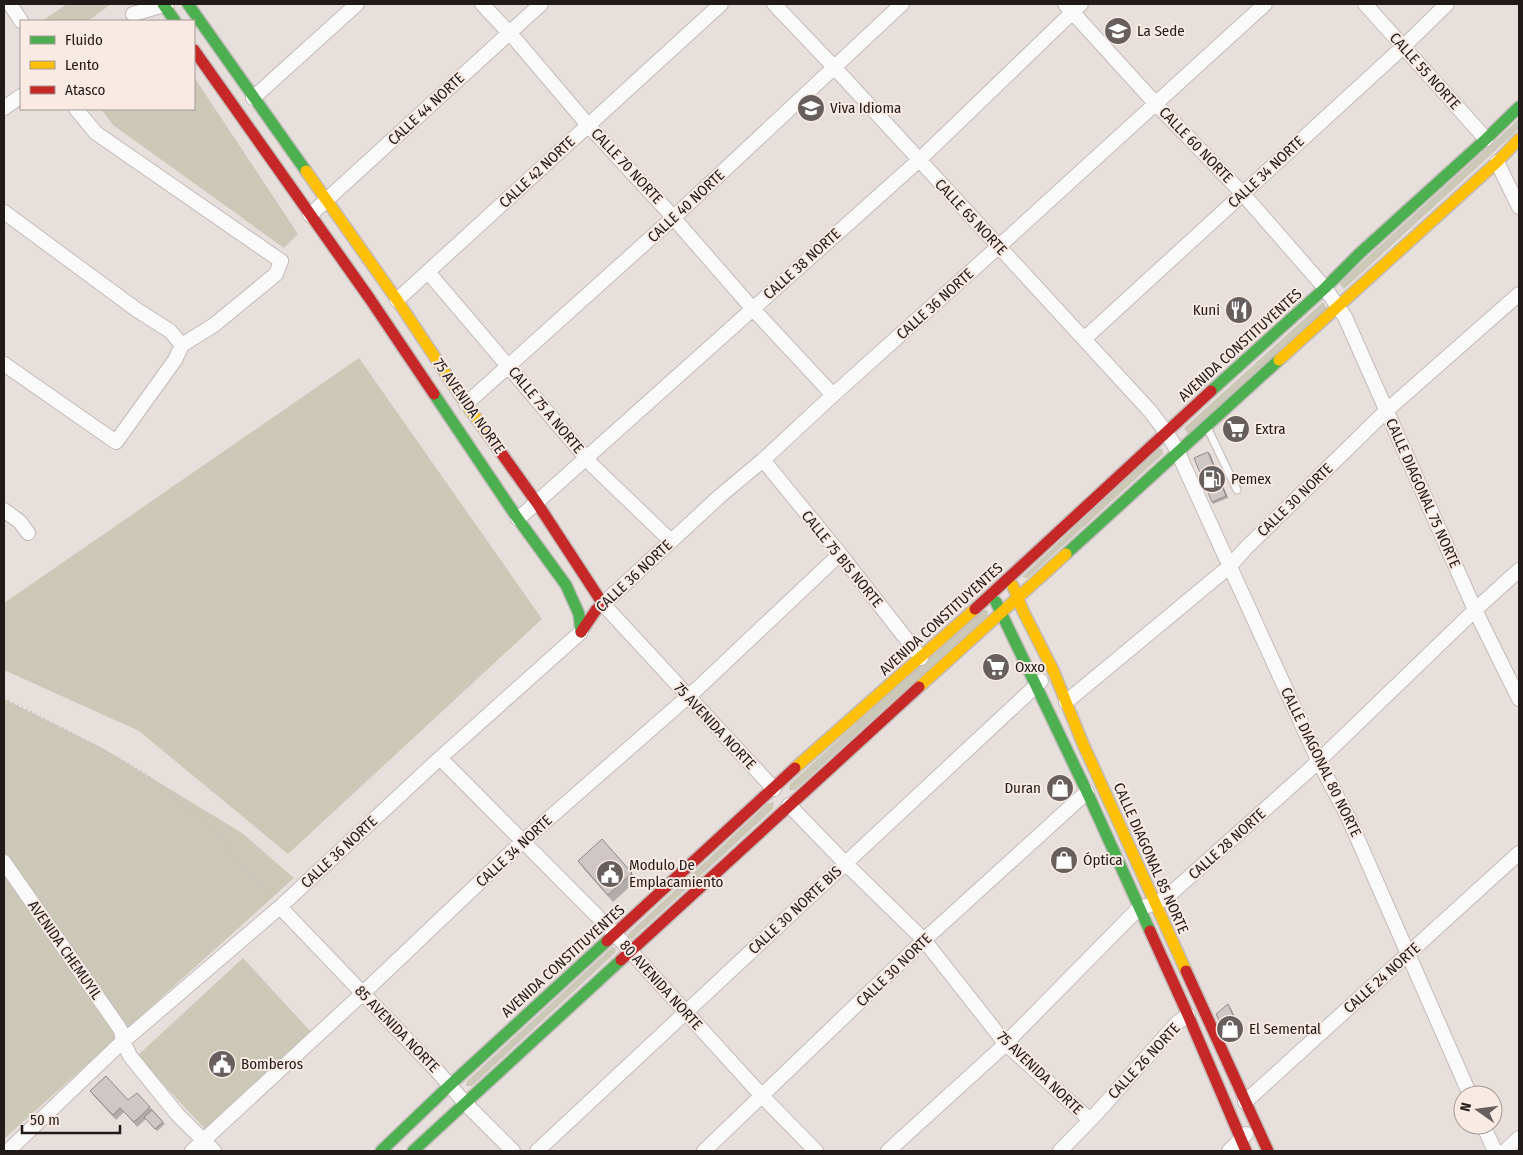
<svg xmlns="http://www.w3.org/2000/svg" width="1523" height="1155" font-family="'Fira Sans Condensed',sans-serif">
<rect width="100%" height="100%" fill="#e7dfdc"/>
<path fill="#cbc8b8" d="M67 4H111L88 21H42Z
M194 77 298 234 284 248 113 125 101 109H194Z
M1519 119V129L1344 289 1339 283Z
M1323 302 1327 308 1188 434 1184 428Z
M359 358 542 619 288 854 139 731 4 670V603Z
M1158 448 1163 449V454L1028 578 1022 577Z
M982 609 988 611 987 616 795 790H789L790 784Z
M4 699 104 749 242 833 294 878 4 1139Z
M774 802 773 809 632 939 628 937V934L767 804Z
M612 947 616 948 615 953 472 1086H466L467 1081Z
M243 958 313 1034 206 1130 137 1056Z"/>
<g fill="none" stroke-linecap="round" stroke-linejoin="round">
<g stroke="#c2bbb9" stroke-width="9">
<path id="lane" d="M1207 427 1237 490"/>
</g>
<g stroke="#c2bbb9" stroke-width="16">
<path id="street" d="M10 4 21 21
M482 4 515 39 588 125 664 207 752 308 833 395
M774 4 834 67 1150 411C1163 428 1176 444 1184 466L1319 762 1348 817 1470 1095
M1065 4 1156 104 1243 194 1325 288 1345 317 1475 610 1519 699
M1365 4 1486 139
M133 14 167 4
M253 98 357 4
M4 108 21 96
M1497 162 1519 207
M4 212 137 310 170 331 182 345
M310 215 541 4
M428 272 593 466 671 541
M397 300 721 4
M1084 339 1403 47 1447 4
M4 364 116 442 175 360 182 345 214 325 276 274 281 261 96 133 76 109
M466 404 673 218 902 4
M763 460 840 554 921 658
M4 510 20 522 28 533
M518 519 918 161 1081 4
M1066 702 1230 566 1245 549 1386 411 1519 294
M440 758 615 934 762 1096 816 1151
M774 789 603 604 720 496 763 460 833 395 1007 239 1265 4
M789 805 845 863 924 940 1005 1043 1090 1120
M4 862 118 1026 121 1031 123 1041 130 1056 177 1114 214 1151
M280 907 439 1073 466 1104 513 1151
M1245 1102 1519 853
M1483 1125 1495 1151
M8 1151 123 1041 133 1033 280 907 440 758 581 632
M192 1151 362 994 523 841 698 688 840 554
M537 1151 1041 681
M704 1151 924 940 1087 792
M888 1151 998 1051 1139 908 1155 904 1168 896 1309 770 1475 610 1519 570
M1060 1151 1096 1114 1177 1023 1188 1015
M1229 1151 1246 1134
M1505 1151 1519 1138"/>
</g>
<g stroke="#c2bbb9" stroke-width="14">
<path id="fast" d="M163 4 175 21
M188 4 306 171
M1211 391 1325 288 1360 253 1486 139 1519 107
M434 394 518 519 566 585 579 614 581 632
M1066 554 1279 360
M996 602 1087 792 1150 931
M381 1151 450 1085 607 941
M413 1151 621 960"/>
</g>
<g stroke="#c2bbb9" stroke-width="14">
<path id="slow" d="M306 171 397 300 466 404 497 447
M1279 360 1497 162 1519 139
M1013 586 1023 611 1053 670 1083 744 1186 971
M919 687 1066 554
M795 768 975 609"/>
</g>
<g stroke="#c2bbb9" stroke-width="14">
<path id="jam" d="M194 50 370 299 434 394
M497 447 537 503 603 604 596 610 581 632
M975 609 1211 391
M1150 931 1188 1015 1246 1151
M607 941 795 768
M621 960 919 687
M1186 971 1268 1151"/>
</g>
<path stroke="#c4c1bf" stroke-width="2.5" stroke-dasharray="1 4" stroke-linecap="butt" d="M4 698 57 725 143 772 210 827 271 897"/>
<use href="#lane" stroke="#fbfafa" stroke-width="7"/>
<use href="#street" stroke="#fbfafa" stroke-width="14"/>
<use href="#fast" stroke="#4caf50" stroke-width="11"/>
<use href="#slow" stroke="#ffc107" stroke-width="11"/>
<use href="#jam" stroke="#c62828" stroke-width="11"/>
</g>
<path fill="#b1aba9" d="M1208 452 1228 498 1213 504 1212 502Z
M578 861 632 873 637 880 613 902 583 868Z
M1231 1009 1240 1028 1228 1038 1225 1033Z
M90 1091 128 1100 150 1107 165 1124 157 1131 146 1119 137 1127 124 1112 116 1120 93 1095Z"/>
<path fill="#908b8a" d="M1208 452 1210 454 1228 498 1226 496Z
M1228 1004 1231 1009 1240 1028 1237 1024Z"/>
<path fill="#cec7c5" stroke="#908b8a" d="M1208 452 1226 496 1212 502 1194 458Z
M602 839 632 873 608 895 578 861Z
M1228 1004 1237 1024 1225 1033 1216 1014Z
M106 1076 128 1100 137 1093 150 1107 134 1122 120 1108 113 1115 90 1091Z
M152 1110 163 1122 155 1129 144 1117Z"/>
<defs>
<g id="school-disc" transform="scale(1.4375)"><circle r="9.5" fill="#665f5d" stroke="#faeae4"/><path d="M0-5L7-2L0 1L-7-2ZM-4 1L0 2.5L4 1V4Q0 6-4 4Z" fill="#fff"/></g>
<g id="restaurant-disc" transform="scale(1.4375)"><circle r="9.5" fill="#665f5d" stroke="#faeae4"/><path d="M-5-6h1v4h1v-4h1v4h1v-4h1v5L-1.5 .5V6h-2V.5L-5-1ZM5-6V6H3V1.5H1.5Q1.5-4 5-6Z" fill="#fff"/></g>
<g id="supermarket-disc" transform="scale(1.4375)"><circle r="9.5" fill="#665f5d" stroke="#faeae4"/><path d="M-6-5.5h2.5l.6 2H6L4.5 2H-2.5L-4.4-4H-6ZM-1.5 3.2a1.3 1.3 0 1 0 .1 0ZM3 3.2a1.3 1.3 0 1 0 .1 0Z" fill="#fff"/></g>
<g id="fuel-disc" transform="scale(1.4375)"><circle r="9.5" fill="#665f5d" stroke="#faeae4"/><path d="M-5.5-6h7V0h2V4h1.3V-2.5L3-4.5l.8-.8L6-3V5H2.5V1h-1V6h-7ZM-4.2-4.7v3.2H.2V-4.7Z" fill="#fff"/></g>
<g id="shop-disc" transform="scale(1.4375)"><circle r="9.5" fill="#665f5d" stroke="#faeae4"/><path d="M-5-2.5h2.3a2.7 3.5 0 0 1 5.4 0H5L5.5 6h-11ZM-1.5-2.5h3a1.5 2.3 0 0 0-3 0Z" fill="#fff"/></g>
<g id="civic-disc" transform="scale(1.4375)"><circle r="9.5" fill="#665f5d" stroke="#faeae4"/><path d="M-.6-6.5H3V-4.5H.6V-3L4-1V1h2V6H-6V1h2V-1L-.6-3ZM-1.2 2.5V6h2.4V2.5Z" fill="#fff"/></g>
</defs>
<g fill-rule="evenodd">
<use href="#school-disc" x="1118" y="31"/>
<use href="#school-disc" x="811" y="108"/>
<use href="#restaurant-disc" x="1239" y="310"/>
<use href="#supermarket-disc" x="1236" y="429"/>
<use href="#fuel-disc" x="1212" y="479"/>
<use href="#supermarket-disc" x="996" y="667"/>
<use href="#shop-disc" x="1060" y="788"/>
<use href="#shop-disc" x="1064" y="860"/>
<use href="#civic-disc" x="610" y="874"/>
<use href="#shop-disc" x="1230" y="1029"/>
<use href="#civic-disc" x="222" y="1064"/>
</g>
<g text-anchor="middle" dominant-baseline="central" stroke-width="4" stroke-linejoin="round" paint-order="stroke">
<g font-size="15" fill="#201a18" stroke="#faeae4" text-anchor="start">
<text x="1137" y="31">La Sede</text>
<text x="830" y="108">Viva Idioma</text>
<text x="1220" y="310" text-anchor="end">Kuni</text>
<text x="1255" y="429">Extra</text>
<text x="1231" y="479">Pemex</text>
<text x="1015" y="667">Oxxo</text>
<text x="1041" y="788" text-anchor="end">Duran</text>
<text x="1083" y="860">Óptica</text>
<text x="629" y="865">Modulo De<tspan x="629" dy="17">Emplacamiento</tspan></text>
<text x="1249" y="1029">El Semental</text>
<text x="241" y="1064">Bomberos</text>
</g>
<g font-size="15" fill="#201a18" stroke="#faeae4">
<text transform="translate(1425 71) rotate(48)">CALLE 55 NORTE</text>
<text transform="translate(426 109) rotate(-43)">CALLE 44 NORTE</text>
<text transform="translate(1196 145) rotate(46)">CALLE 60 NORTE</text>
<text transform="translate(627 166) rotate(47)">CALLE 70 NORTE</text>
<text transform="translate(537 172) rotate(-43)">CALLE 42 NORTE</text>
<text transform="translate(1266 172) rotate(-43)">CALLE 34 NORTE</text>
<text transform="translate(686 206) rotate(-43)">CALLE 40 NORTE</text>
<text transform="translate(971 217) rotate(47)">CALLE 65 NORTE</text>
<text transform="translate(802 264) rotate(-42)">CALLE 38 NORTE</text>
<text transform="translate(935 304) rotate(-42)">CALLE 36 NORTE</text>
<text transform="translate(1240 345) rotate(-42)">AVENIDA CONSTITUYENTES</text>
<text transform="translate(469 406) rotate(55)">75 AVENIDA NORTE</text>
<text transform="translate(546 410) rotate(50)">CALLE 75 A NORTE</text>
<text transform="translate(1423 493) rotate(66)">CALLE DIAGONAL 75 NORTE</text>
<text transform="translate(1295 500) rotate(-44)">CALLE 30 NORTE</text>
<text transform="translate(842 559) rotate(51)">CALLE 75 BIS NORTE</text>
<text transform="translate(634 576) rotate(-43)">CALLE 36 NORTE</text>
<text transform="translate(941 619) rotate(-42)">AVENIDA CONSTITUYENTES</text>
<text transform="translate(715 726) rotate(47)">75 AVENIDA NORTE</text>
<text transform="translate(1321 762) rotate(64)">CALLE DIAGONAL 80 NORTE</text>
<text transform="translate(1227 844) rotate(-42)">CALLE 28 NORTE</text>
<text transform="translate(514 851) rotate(-43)">CALLE 34 NORTE</text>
<text transform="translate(339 852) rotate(-43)">CALLE 36 NORTE</text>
<text transform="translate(1151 858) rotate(66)">CALLE DIAGONAL 85 NORTE</text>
<text transform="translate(795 910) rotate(-43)">CALLE 30 NORTE BIS</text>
<text transform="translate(65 950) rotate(55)">AVENIDA CHEMUYIL</text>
<text transform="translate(563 961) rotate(-42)">AVENIDA CONSTITUYENTES</text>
<text transform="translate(894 970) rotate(-44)">CALLE 30 NORTE</text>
<text transform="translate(1382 978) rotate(-42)">CALLE 24 NORTE</text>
<text transform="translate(661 985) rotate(48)">80 AVENIDA NORTE</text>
<text transform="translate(397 1029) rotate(46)">85 AVENIDA NORTE</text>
<text transform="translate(1144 1061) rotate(-47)">CALLE 26 NORTE</text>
<text transform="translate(1040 1073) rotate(44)">75 AVENIDA NORTE</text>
</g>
</g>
<rect width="1523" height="1155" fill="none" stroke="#201a18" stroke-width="10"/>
<rect x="20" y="20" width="175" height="90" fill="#faeae4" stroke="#a39792"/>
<rect x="30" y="36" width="25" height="8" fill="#4caf50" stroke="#a39792"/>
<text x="65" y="45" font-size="15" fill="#201a18">Fluido</text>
<rect x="30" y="61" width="25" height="8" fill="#ffc107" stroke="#a39792"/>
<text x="65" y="70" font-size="15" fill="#201a18">Lento</text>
<rect x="30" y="86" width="25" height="8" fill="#c62828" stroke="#a39792"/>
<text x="65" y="95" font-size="15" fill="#201a18">Atasco</text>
<g transform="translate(1478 1110) rotate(284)"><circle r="24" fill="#faeae4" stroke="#a39792"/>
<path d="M0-4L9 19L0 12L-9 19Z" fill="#665f5d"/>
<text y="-8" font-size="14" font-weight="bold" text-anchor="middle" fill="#201a18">N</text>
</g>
<path d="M22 1125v8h98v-8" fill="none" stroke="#201a18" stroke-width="2.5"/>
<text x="30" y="1125" font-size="15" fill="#201a18" stroke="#faeae4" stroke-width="4" paint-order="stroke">50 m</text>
</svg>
